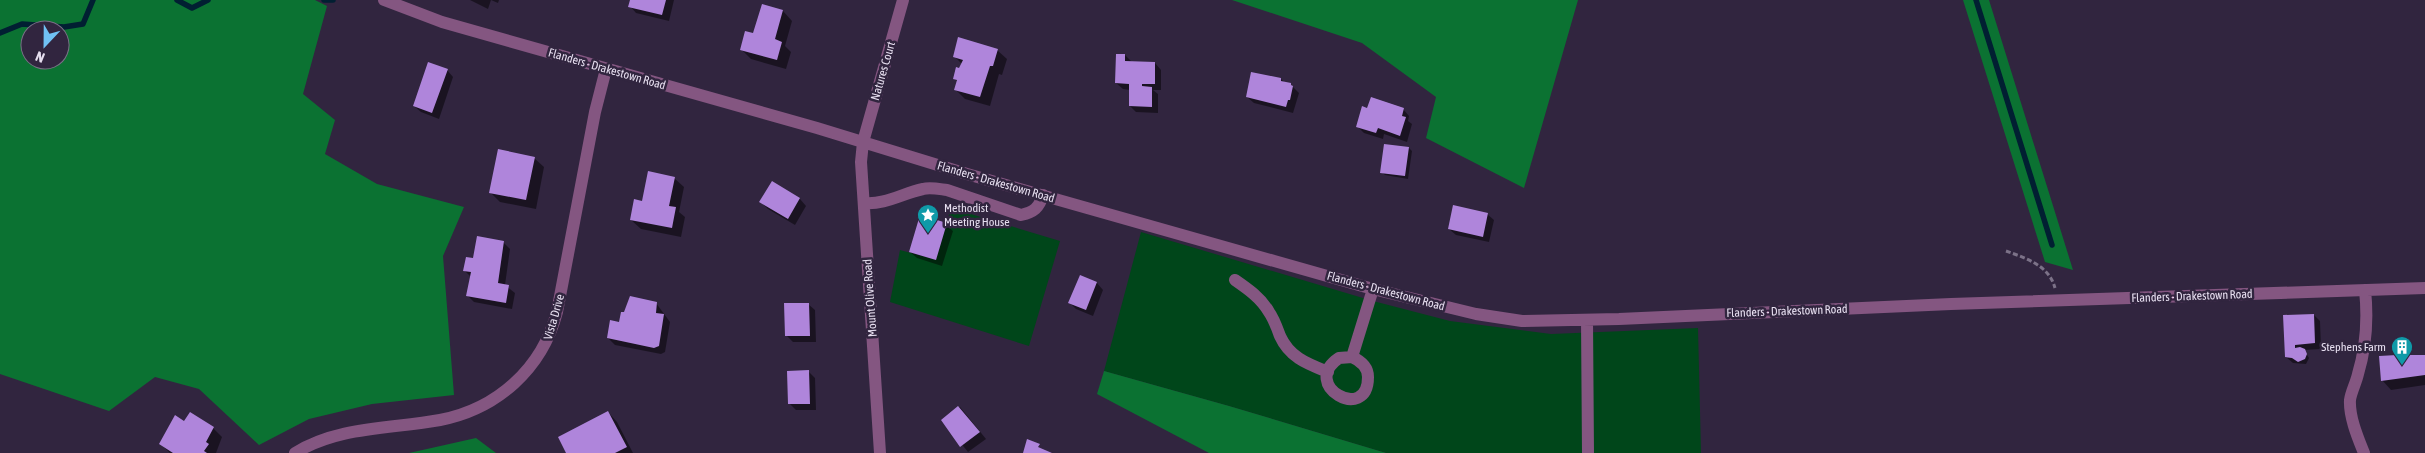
<svg xmlns="http://www.w3.org/2000/svg" width="2425" height="453" font-family="'Asap Condensed',sans-serif">
<rect width="100%" height="100%" fill="#31253f"/>
<path fill="#00461a" d="M951 208 1060 241 1029 346 890 302 900 250 936 260Z
M1141 232 1373 301 1450 321 1551 334 1698 328 1701 453H1386L1229 406 1104 371Z"/>
<path fill="#0b7232" fill-rule="evenodd" d="M0 0H315L327 6 303 94 335 120 325 154 377 184 464 207 443 256 454 395 372 404 309 419 259 445 199 389 155 377 109 411 0 374ZM30 30H60V60H30Z
M1232 0H1578L1524 188 1426 138 1436 97 1362 43Z
M1963 0H1989L2073 270 2045 262Z
M1104 371 1229 406 1386 453H1209L1097 394Z
M476 438 496 453H409L418 451Z"/>
<path fill="#0007" d="M470 0H499L498 3 491 0 488 9Z
M631 0H674L669 21 636 13 630 6Z
M763 6 783 11 792 21 785 46 791 52 786 69 751 59 741 49 754 35Z
M997 50 1007 59 1002 75 999 74 990 106 965 99 956 90 958 82 954 78 962 64 954 56Z
M1125 55 1132 62 1155 63 1161 70V90H1153L1158 94V113L1136 112 1130 106V90L1123 89 1116 83Z
M447 70 453 77 439 119 421 112 414 106Z
M1281 79 1285 83 1290 84 1299 93 1293 113 1254 103 1247 97Z
M1403 109 1409 116 1408 121 1412 124 1407 142 1384 134 1383 139 1364 133 1358 127Z
M1409 148 1412 151 1408 179 1385 175 1382 172Z
M534 158 544 167 536 209 500 202 491 193Z
M674 178 684 187 679 212 685 217 681 237 641 229 631 220 643 202Z
M773 183 800 199 806 206 795 225 768 209 761 202Z
M1487 214 1494 220 1489 242 1456 235 1449 229Z
M946 225 953 231 942 266 917 258 910 252Z
M503 242 510 249 505 285 515 293 512 309 474 302 468 296 471 277 464 270Z
M1080 276 1097 283 1103 290 1093 316 1076 309 1070 303Z
M656 303 670 322 665 352 661 354 615 345 608 338 620 323Z
M808 304 815 310 816 342H793L787 336Z
M2314 315 2320 321 2321 349 2304 350 2309 358 2306 364 2293 363 2286 357Z
M2425 356V385L2391 390 2382 380Z
M808 371 815 378 816 410H796L790 404Z
M960 407 986 439 968 452 943 421Z
M608 412 617 422 633 453H568Z
M185 423 213 428 222 437 216 453H170L161 444Z"/>
<g fill="none" stroke-linecap="round" stroke-linejoin="round">
<path stroke="#011f32" stroke-width="5.5" d="M177 0 192 8 208 0
M324 0H333
M1976 0 2052 245
M0 33 22 24 64 27 83 24 93 0"/>
</g>
<path fill="#af85db" d="M630 0H666L662 15 628 7Z
M762 4 783 10 775 39 782 42 777 60 740 50 745 31 753 33Z
M958 37 998 49 993 66H990L980 97 954 90 957 80 953 79 956 67 959 68 963 60 953 57Z
M1116 54H1125V61L1155 62V84H1142V86L1152 87V107L1129 106V84L1115 83Z
M428 62 448 69 432 113 413 106Z
M1251 72 1281 78V81L1291 83V85L1293 86 1290 100H1288L1286 107 1246 97Z
M1371 97 1404 108 1402 116 1406 117 1400 136 1378 128 1376 133 1356 127 1362 106 1367 108Z
M1384 144 1409 147 1405 176 1380 173Z
M498 149 535 157 526 200 489 193Z
M648 171 675 177 669 206 676 207 672 228 630 220 634 199 642 201Z
M772 181 800 198 788 219 759 202Z
M1453 205 1488 213 1483 237 1448 229Z
M920 215 947 223 936 260 909 252Z
M477 236 504 241 498 283 509 285 506 303 466 296 471 272 463 271 466 257 473 258Z
M1080 275 1097 282 1086 310 1068 303Z
M630 296 657 302 656 313 664 314 659 346 654 348 607 338 610 320 619 322 621 312H624Z
M784 303H809L810 336H785Z
M2314 314 2315 343 2295 345V348L2300 347 2305 349 2307 354 2305 359 2298 362 2292 358 2285 357 2283 315Z
M2397 355H2425V375L2381 381 2379 356Z
M809 370 810 404H788L787 371Z
M958 406 980 432 960 447 941 420Z
M608 411 627 447 615 453H566L558 437Z
M190 412 214 427 206 442 209 444 204 451 207 453H173L159 444 175 415 184 421Z
M1027 439 1040 444 1038 447 1052 453H1023Z"/>
<g fill="none" stroke-linecap="round" stroke-linejoin="round">
<path stroke="#7c7288" stroke-width="3" stroke-dasharray="5 2.5" stroke-linecap="butt" d="M2006 251C2025 258 2049 265 2055 288"/>
<path stroke="#845681" stroke-width="12" d="M384 0 442 22 817 128 967 174 1373 289 1476 314 1522 321 1619 319 1951 304 2425 288
M864 203C885 205 903 193 923 189 930 187 939 189 947 190L1021 215C1034 212 1039 208 1043 195
M1235 280C1248 289 1261 298 1269 312 1274 319 1277 328 1280 336 1290 358 1308 364 1328 372
M1587 320 1588 453
M1352 357C1361 361 1368 367 1368 377 1368 424 1299 385 1339 358L1352 357 1373 289
M295 453C339 426 391 429 440 420 497 409 542 369 557 312L595 112 606 69
M880 453 861 162 863 142 903 0
M2364 453C2358 438 2349 417 2350 400 2351 392 2356 383 2358 374 2366 347 2368 318 2365 290"/>
</g>
<defs>
<g id="sight-pin" transform="scale(1.125)"><path d="M0 17L-7.5 6A9.5 9.5 0 1 1 7.5 6Z" fill="#0f9aa8" stroke="#31253f"/><path d="M0-6L1.8-2.2L6-1.7L2.9 1.2L3.7 5.4L0 3.3L-3.7 5.4L-2.9 1.2L-6-1.7L-1.8-2.2Z" fill="#fff"/></g>
<g id="building-pin" transform="scale(1.125)"><path d="M0 17L-7.5 6A9.5 9.5 0 1 1 7.5 6Z" fill="#0f9aa8" stroke="#31253f"/><path d="M-4-6H4V6H1V3H-1V6H-4ZM-2.5-4.3h1.7v1.8h-1.7ZM.8-4.3h1.7v1.8H.8ZM-2.5-1h1.7V.8h-1.7ZM.8-1h1.7V.8H.8Z" fill="#fff"/></g>
</defs>
<g fill-rule="evenodd">
<use href="#sight-pin" x="928" y="215"/>
<use href="#building-pin" x="2402" y="347"/>
</g>
<g text-anchor="middle" dominant-baseline="central" stroke-width="5" stroke-linejoin="round" paint-order="stroke">
<g font-size="12" fill="#e7dff0" stroke="#31253f">
<text transform="translate(607 69) rotate(16)">Flanders - Drakestown Road</text>
<text transform="translate(883 71) rotate(-74)">Natures Court</text>
<text transform="translate(996 182) rotate(16)">Flanders - Drakestown Road</text>
<text transform="translate(1386 291) rotate(15)">Flanders - Drakestown Road</text>
<text transform="translate(2192 296) rotate(-2)">Flanders - Drakestown Road</text>
<text transform="translate(870 298) rotate(-94)">Mount Olive Road</text>
<text transform="translate(1787 311) rotate(-2)">Flanders - Drakestown Road</text>
<text transform="translate(554 317) rotate(-74)">Vista Drive</text>
</g>
<g font-size="12" fill="#e7dff0" stroke="#31253f" text-anchor="start">
<text x="944" y="208">Methodist<tspan x="944" dy="14">Meeting House</tspan></text>
<text x="2386" y="347" text-anchor="end">Stephens Farm</text>
</g>
</g>
<g transform="translate(45 45) rotate(202)"><circle r="24" fill="#31253f" stroke="#7a6f86"/>
<path d="M0-4L9 19L0 12L-9 19Z" fill="#70c1f4"/>
<text y="-8" font-size="14" font-weight="bold" text-anchor="middle" fill="#e7dff0">N</text>
</g>
</svg>
